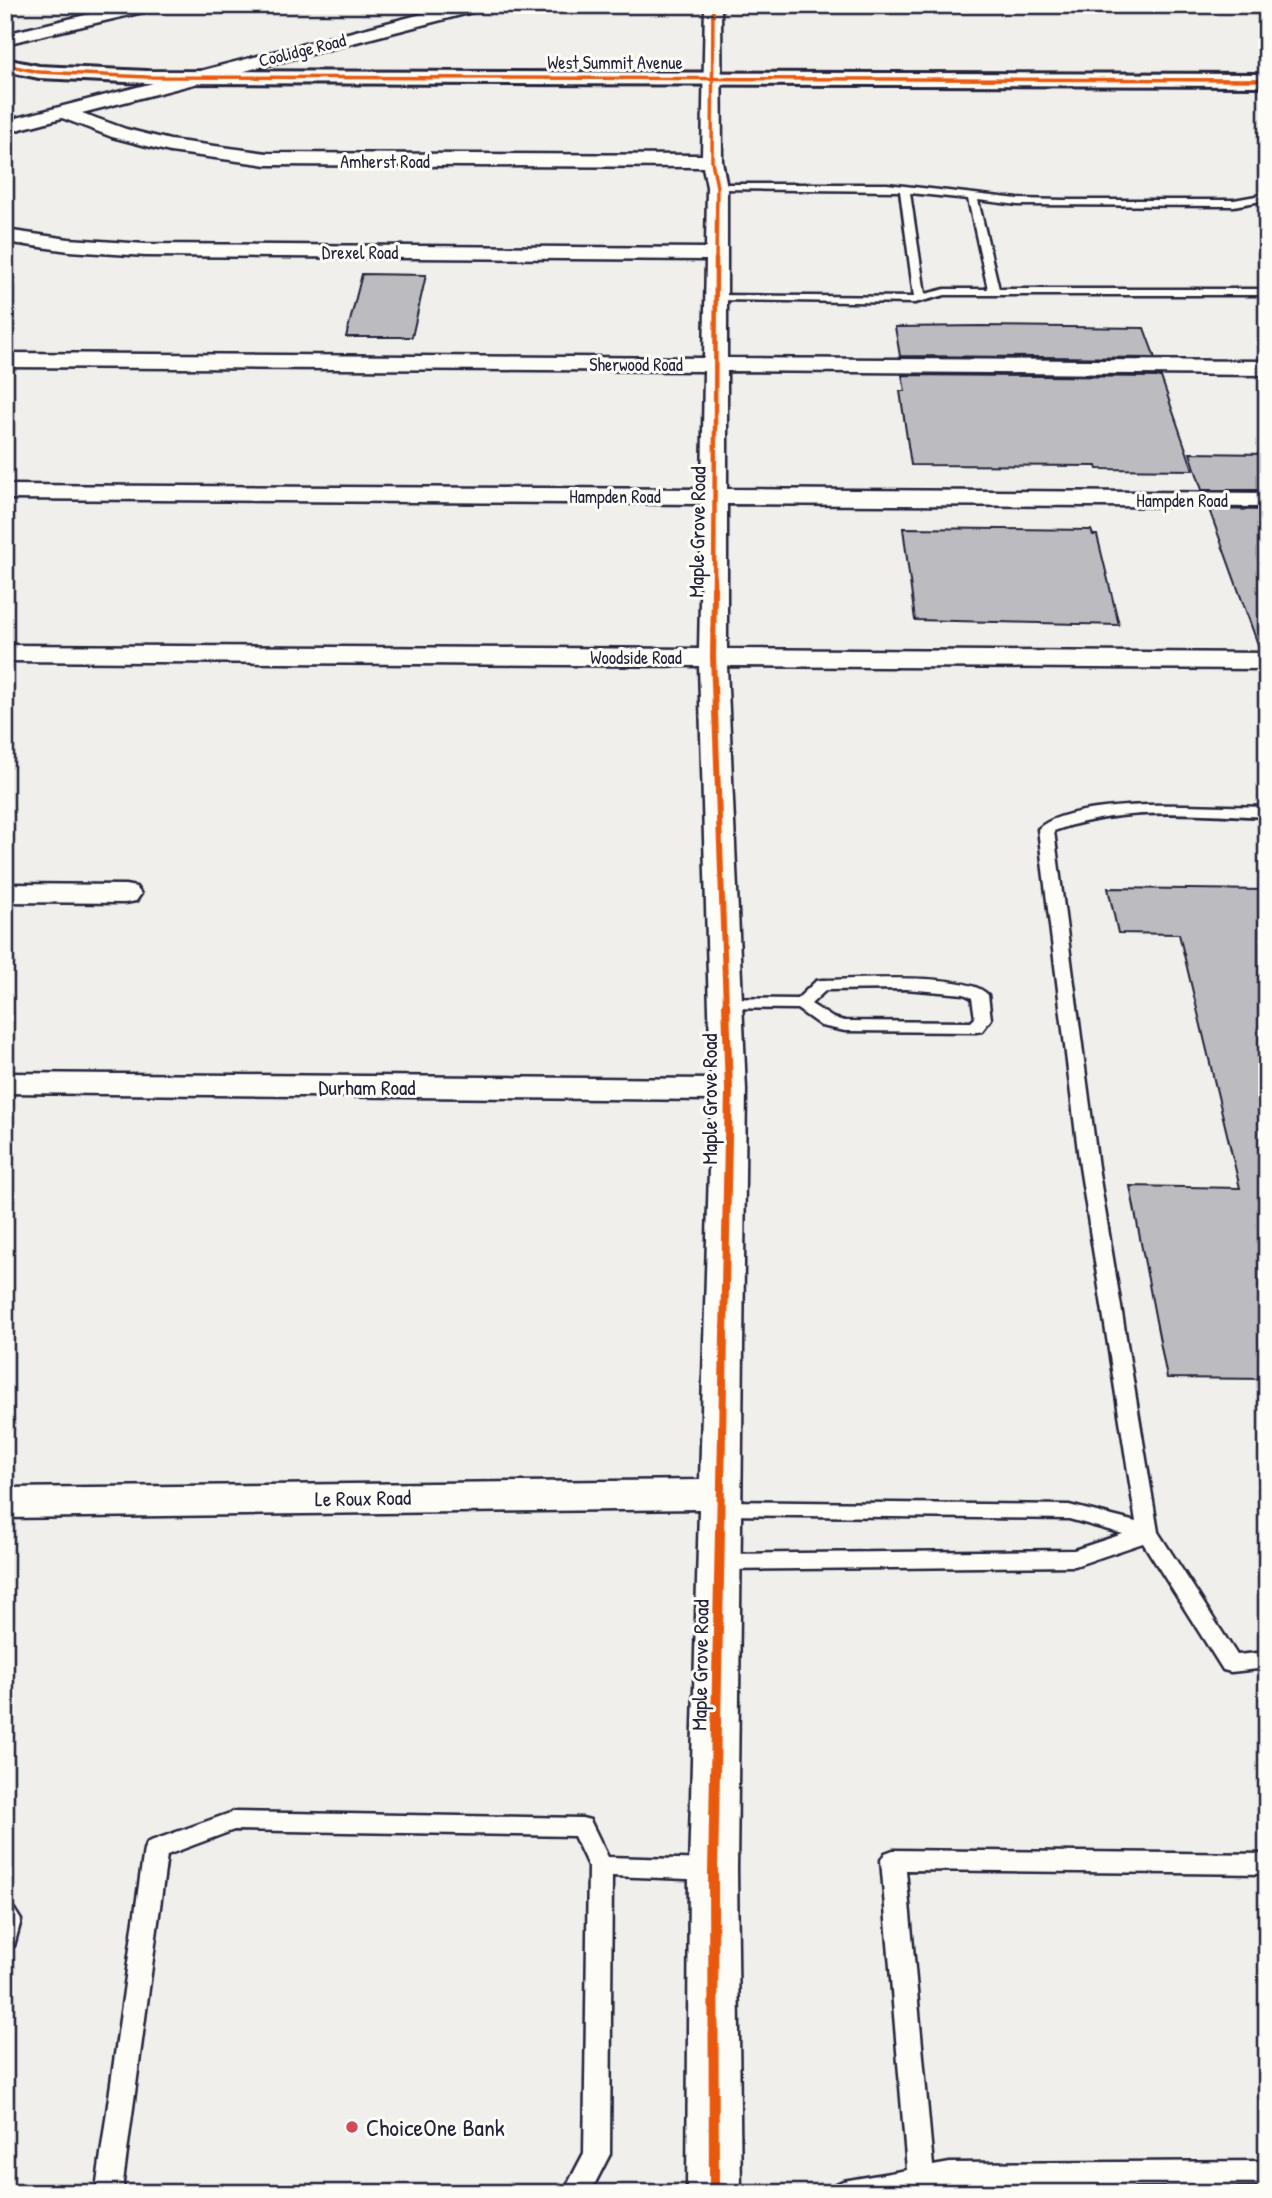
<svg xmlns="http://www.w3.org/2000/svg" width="1272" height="2198" font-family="'Patrick Hand',sans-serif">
<rect width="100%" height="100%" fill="#f0efec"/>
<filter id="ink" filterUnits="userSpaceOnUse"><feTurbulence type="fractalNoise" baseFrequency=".0143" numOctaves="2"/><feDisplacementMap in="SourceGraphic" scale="14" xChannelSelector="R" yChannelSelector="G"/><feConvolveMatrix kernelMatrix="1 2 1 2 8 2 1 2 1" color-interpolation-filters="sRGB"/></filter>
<g filter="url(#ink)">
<path fill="#bcbcc0" stroke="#22223b" stroke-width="2" d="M362 274 426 275 412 337H346Z
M982 326 1144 328 1155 358 900 356 895 327Z
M902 375 1161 377 1193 470 1097 469 1096 466 911 465 900 391H905Z
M1190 453 1267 454V490H1202Z
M1209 509 1267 510V650H1260Z
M903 528 1091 530 1093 535H1097L1119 625 915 620Z
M1108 888 1267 890V1379L1167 1378 1130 1186 1240 1188 1179 934 1118 933Z"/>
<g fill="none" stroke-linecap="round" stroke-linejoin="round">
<g stroke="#22223b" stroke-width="5">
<path id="lane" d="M717 184H887L1018 199 1064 200H1234L1267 194V200L1234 206 1018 205 978 200 999 289H1267V295H945L915 303 715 300 711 299V295L914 297 900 191 714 189V185ZM910 193 968 199 988 289H945L925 294Z
M1183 805 1267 807V817C1195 814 1123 806 1054 831L1098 1167 1158 1532 1237 1655 1267 1652V1668L1231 1672 1223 1670 1143 1543 1075 1566 720 1570 712 1567 709 1562 712 1557 720 1554 1074 1550 1123 1534 1069 1519 720 1515 713 1513 710 1508 713 1503 720 1501 1069 1505 1136 1522 1080 1167 1038 829C1062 805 1150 804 1183 805Z
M822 980C855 980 967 971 988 995L991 1019 982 1031 976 1032 845 1031 821 1026 797 1009 726 1008 718 1003 726 998 797 999 816 981ZM905 989 964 994 972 998 975 1018 971 1022 845 1021 833 1018 811 1004 826 990Z
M233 1812 582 1818 590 1820 608 1857 712 1860 720 1863 724 1870 720 1877 712 1880 612 1876 610 2154 590 2193H563L584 2153 588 1866 574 1836 234 1830 167 1855 123 2182 124 2193H98L97 2182 144 1849 148 1842Z
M893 1850 1267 1854V1874L906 1870 933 2166 950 2163 1267 2161V2185L950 2187 915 2193H830L834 2185 843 2181 907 2170 881 1860 885 1853Z
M5 1906 14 1909 21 1920 14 1946 5 1949Z"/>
</g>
<g stroke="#22223b" stroke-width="5">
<path id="street" d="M128 5H158L156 9 5 44V34Z
M457 5H486L484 9 82 113 126 129 170 140 267 153 702 155 705 5H721L722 161 727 187V358L1267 361V375L727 371V489L1267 493V507L727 504V649L1267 653V669L727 666 746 1090 737 1870 741 2193H687L689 1870 699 1509 5 1518V1488L700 1480 711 1100 5 1093V1073L711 1079 699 666 5 661V645L699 649 702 504 5 499V485L702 489 704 371 5 367V353L704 358 706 260 146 256 69 251 5 242V230L69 239 146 244 706 248 707 187 703 167 267 165 170 152 112 137 62 118 5 133V121Z
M5 884 125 885 136 887 141 894 136 901 125 903 5 902Z"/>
</g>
<g stroke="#22223b" stroke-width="6">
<path id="secondary" d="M5 59 39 66 147 71 1267 74V86L147 83 39 78 5 71Z"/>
</g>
<use href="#lane" fill="#fdfcf7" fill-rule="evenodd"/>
<use href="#street" fill="#fdfcf7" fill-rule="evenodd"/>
<use href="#secondary" fill="#fdfcf7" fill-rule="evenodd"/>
<g stroke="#fdfcf7" stroke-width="6">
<path id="cycleway-far4" d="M713 5 712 161 717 187 716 261
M5 65 39 72 147 77 1267 80"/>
</g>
<g stroke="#fdfcf7" stroke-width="7">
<path id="cycleway-far3" d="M714 589 716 259"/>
</g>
<g stroke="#fdfcf7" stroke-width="10">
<path id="cycleway-far2" d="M714 588 713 657 726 1006"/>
</g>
<g stroke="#fdfcf7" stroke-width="12">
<path id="cycleway-far1" d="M720 1532 729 1090 726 1004"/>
</g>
<g stroke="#fdfcf7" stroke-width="14">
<path id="cycleway" d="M714 2193 713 1870 720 1531"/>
</g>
<use href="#cycleway-far4" stroke="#e8590c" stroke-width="3.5"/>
<use href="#cycleway-far3" stroke="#e8590c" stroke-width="4.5"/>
<use href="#cycleway-far2" stroke="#e8590c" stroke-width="6"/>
<use href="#cycleway-far1" stroke="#e8590c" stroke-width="8"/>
<use href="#cycleway" stroke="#e8590c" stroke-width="10"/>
</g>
</g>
<circle fill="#d1495b" stroke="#fdfcf7" stroke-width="2.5" cx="352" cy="2127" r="7"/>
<g text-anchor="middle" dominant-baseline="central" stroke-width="6" stroke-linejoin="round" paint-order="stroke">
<g font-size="18" fill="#22223b" stroke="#fdfcf7">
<text transform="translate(302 50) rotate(-14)">Coolidge Road</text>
<text x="615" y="62">West Summit Avenue</text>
<text x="385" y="161">Amherst Road</text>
<text x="360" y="252">Drexel Road</text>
<text x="636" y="364">Sherwood Road</text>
<text x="615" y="496">Hampden Road</text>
<text x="1182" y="500">Hampden Road</text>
<text x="636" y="657">Woodside Road</text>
</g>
<g font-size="21" fill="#22223b" stroke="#fdfcf7">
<text transform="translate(697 532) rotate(-89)">Maple Grove Road</text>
<text x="367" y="1087">Durham Road</text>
<text transform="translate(709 1099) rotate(-90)">Maple Grove Road</text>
<text transform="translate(363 1498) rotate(-1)">Le Roux Road</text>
<text transform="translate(700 1665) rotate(-89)">Maple Grove Road</text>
</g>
<g font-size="24" fill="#22223b" stroke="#fdfcf7" text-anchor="start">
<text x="366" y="2127">ChoiceOne Bank</text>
</g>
</g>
<rect width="1272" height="2198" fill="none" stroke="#fdfcf7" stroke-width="28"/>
<rect x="14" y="14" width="1244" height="2170" fill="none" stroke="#22223b" stroke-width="2.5" filter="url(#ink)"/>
</svg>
